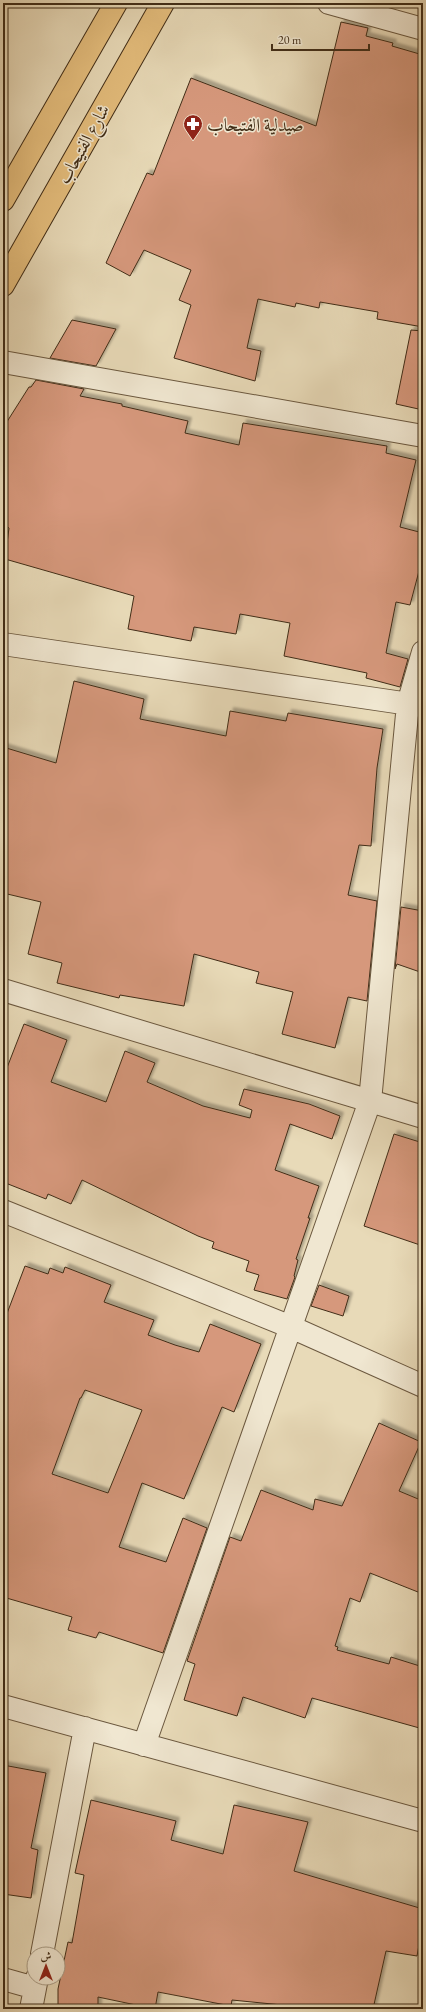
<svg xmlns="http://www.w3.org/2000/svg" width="426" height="2012" font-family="'EB Garamond',Amiri,serif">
<defs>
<filter id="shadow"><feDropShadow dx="3.5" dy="-3.5" stdDeviation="1" flood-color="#0004"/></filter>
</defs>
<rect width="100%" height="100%" fill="#e8dab8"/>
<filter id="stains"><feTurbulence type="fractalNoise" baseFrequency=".005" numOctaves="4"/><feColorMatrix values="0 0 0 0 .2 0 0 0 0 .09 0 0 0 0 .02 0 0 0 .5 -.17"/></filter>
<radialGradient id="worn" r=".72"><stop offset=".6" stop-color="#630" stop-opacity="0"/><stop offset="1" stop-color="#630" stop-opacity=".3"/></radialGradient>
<path fill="#d6987c" stroke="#412d17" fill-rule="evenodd" filter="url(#shadow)" d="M341 22 368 28 366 36 393 43 392 46 423 55V327L377 319 378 312 320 302 319 308 296 303 295 307 258 299 247 348 261 351 255 381 174 358 191 305 179 300 191 270 144 250 130 276 106 263 147 173 153 175 191 78 316 126Z
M72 320 116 329 96 366 50 358Z
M411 330 423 331V410L396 404Z
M36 380 84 389 80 396 122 404V406L188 421 185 433 239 445 243 423 387 446 386 453 416 460 400 527 423 533V556L410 605 396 602 386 653 408 659 400 687 366 678 367 673 284 656 290 623 240 614 236 634 194 627 191 641 128 629 134 596 5 559 9 528 3 524V428L29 387H31Z
M74 681 144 699 140 719 226 736 230 711 286 721 288 713 383 729 377 768 371 846 359 845 348 895 377 901 367 1001 348 997 335 1048 282 1034 293 992 256 983 259 972 194 954 184 1006 120 995 119 998 57 983 62 963 28 954 41 902 3 893V747L56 763Z
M401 907 423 911V973L397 964 395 969Z
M24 1024 67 1040 51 1082 106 1102 125 1051 155 1063 147 1082 203 1106 250 1118 252 1110 239 1105 244 1089 309 1104 340 1116 332 1139 290 1124 275 1170 319 1186 308 1218H310L296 1259 298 1260 294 1276 295 1277 287 1299 254 1290 259 1275 246 1271 249 1261 212 1248 214 1242 198 1236 82 1180 71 1204 48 1194 46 1199 3 1182V1078Z
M394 1134 423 1143V1246L364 1226Z
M25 1266 48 1274 50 1268 63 1273 65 1267 111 1285 104 1302 154 1320 148 1335 175 1345 199 1352 210 1324 261 1344 234 1412 222 1407 184 1499 142 1483 119 1547 166 1562 183 1518 207 1528 163 1653 99 1632 96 1638 68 1630 72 1617 3 1597V1324ZM85 1390 142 1410 108 1493 52 1474 80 1398H81Z
M319 1285 349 1296 343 1316 311 1306Z
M379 1423 421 1442 399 1491 423 1501V1594L370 1573 360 1602 350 1598 335 1646 338 1647 337 1650 389 1664 391 1657 423 1667V1729L312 1698 305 1718 243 1697 237 1716 184 1700 195 1664 187 1661 230 1537 241 1541 261 1490 313 1510 315 1499 342 1506Z
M3 1765 46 1773 31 1848 38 1850 31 1898 3 1894Z
M91 1800 176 1821 171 1840 223 1854 234 1805 308 1822 294 1871 423 1909V1946L419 1945 417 1956 386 1951 373 2009H282V2005L232 2000 231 2006 158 1992 155 2009 98 1997V2009L58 2007V1989L68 1942 72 1943 84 1875 75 1873Z"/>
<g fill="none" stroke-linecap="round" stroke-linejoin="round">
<g stroke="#6b583f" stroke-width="24">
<path id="minor" d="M329 3 423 29
M3 362 423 436
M3 644 423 706
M3 990 423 1117
M3 1211 291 1327 423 1386
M3 1706 423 1821
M144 1745 370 1101 408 704 423 652
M42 1954 85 1728
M3 1979 35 1988
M31 2009 37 1978"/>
</g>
<g stroke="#412d17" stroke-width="24">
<path id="major" d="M3 200 116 3
M3 285 163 3"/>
</g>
<use href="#minor" stroke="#f0e7d1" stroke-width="22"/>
<use href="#major" stroke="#e4bd7c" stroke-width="22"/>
</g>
<defs>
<g id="pharmacy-pin" transform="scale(1)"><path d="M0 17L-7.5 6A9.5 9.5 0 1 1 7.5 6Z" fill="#8f2418" stroke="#f0e7d1"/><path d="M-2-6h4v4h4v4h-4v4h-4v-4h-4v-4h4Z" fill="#fff"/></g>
</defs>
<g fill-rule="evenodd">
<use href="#pharmacy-pin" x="193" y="124"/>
</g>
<g text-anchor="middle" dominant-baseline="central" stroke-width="3" stroke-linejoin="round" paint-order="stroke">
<g font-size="18" fill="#412d17" stroke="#f0e7d1" text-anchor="start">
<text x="207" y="124">صيدلية الفتيحاب</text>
</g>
<g font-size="18" fill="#412d17" stroke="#f0e7d1">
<text transform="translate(83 144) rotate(-61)">شارع الفتيحاب</text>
</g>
</g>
<rect width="426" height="2012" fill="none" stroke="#e8dab8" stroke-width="16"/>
<rect x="4" y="4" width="418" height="2004" fill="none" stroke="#412d17" stroke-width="2"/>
<rect x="8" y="8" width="410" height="1996" fill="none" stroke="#412d17"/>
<g transform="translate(46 1966)"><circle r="19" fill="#f0e7d1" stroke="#aa9d87"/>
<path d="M0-3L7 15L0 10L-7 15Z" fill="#8f2418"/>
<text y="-6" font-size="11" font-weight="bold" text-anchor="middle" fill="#412d17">ش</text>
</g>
<path d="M272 44v6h97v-6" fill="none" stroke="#412d17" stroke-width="2"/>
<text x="278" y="44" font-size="12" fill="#412d17" stroke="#f0e7d1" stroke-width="3" paint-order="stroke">20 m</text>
<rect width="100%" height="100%" filter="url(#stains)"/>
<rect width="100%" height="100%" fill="url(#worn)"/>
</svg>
